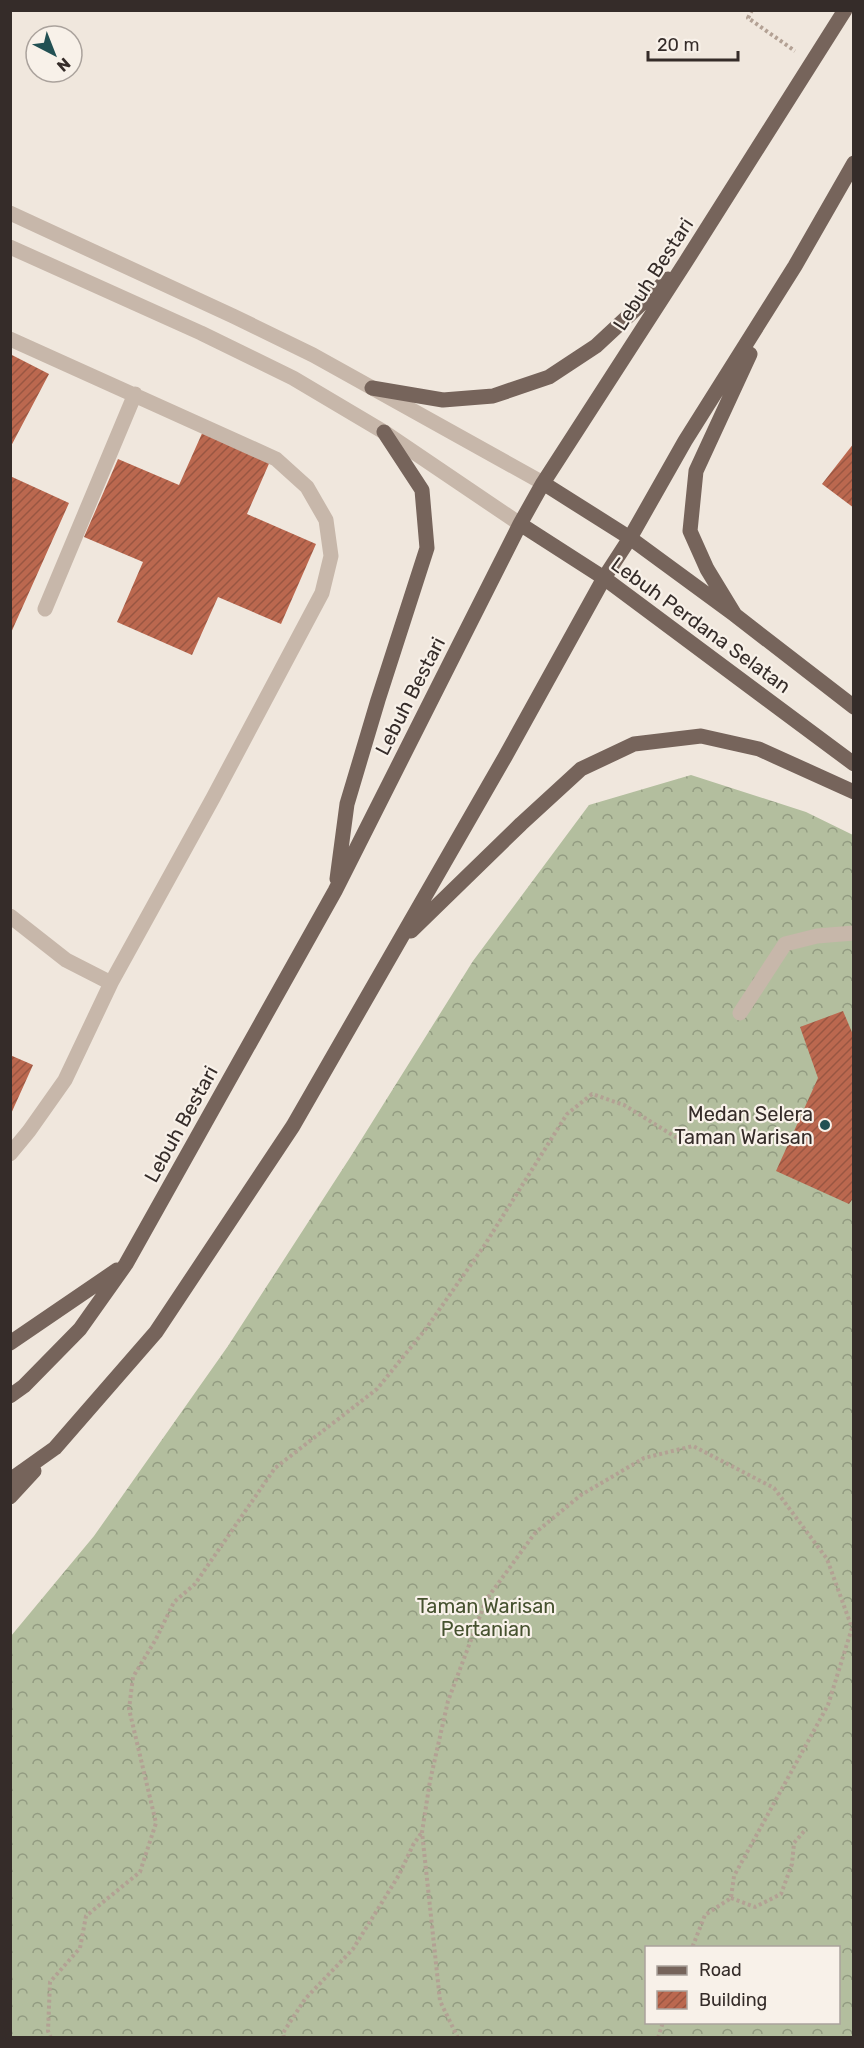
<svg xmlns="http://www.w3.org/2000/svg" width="864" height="2048" font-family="Rubik,sans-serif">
<defs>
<pattern id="forest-crowns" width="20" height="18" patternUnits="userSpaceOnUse" patternTransform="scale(1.5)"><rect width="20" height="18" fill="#b3be9e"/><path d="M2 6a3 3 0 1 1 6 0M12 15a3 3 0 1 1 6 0" fill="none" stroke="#929b81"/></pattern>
<pattern id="building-hatch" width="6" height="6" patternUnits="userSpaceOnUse" patternTransform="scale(1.5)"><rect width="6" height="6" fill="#bb684f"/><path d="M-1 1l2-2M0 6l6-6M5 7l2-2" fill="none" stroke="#995642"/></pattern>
</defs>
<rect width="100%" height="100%" fill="#f0e7dd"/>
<path fill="url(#forest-crowns)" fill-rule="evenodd" d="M691 775 806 812 853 835V2037L11 2038V1636L94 1536 228 1346 351 1156 473 961 589 805ZM646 1948H838V2022H646Z"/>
<path fill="url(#building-hatch)" d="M10 354 49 374 10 448Z
M204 429 271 459 247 514 316 544 281 624 218 597 192 655 117 622 143 562 84 537 118 459 179 485Z
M854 443V508L822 484Z
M10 476 69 503 10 635Z
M843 1011 854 1037V1197L849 1204 776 1171 818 1078 800 1027Z
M10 1055 33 1065 10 1116Z"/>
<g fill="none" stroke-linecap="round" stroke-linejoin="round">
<path stroke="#b3a194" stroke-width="4" stroke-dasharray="3 3" stroke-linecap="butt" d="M752 10 748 18 795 51
M731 1898 755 1907 781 1894 792 1864 794 1843 806 1829
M51 2038 48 2031 50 1982 80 1948 86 1916 140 1872 156 1823 129 1709 133 1677 156 1639 174 1602 195 1584 275 1468 377 1389 425 1330 484 1246 567 1114 592 1094 624 1105 682 1141
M284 2038 283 2033 305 1999 353 1949 399 1875 413 1845 422 1832
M458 2038 440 2001 422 1832 430 1781 448 1701 486 1600 535 1533 581 1495 644 1458 693 1446 774 1488 827 1559 852 1628 828 1705 734 1876 731 1898 705 1915 692 1948
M658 2038 663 2022"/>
<path stroke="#c7b7aa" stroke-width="15" d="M10 213 233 316 313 355 543 483
M10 247 201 333 293 378 384 432 520 524
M10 339 276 459 307 487 326 520 331 556 322 593 213 798 111 983 65 1080 29 1131 10 1154
M45 609 135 394
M10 916 66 960 111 983
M740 1013 785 944 817 936 854 933"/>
<path stroke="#76645b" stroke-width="15" d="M372 388 443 400 493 396 549 377 596 346 668 279
M543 483 630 538 735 615 854 707
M520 524 604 578 854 764
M735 615 707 569 690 531 696 471 750 354
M337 879 347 804 378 700 427 548 422 490 384 432
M411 931 521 824 581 769 634 744 701 736 759 749 854 792
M10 1343 117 1270
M10 1396 24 1386 80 1329 126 1264 335 891 520 524 543 483 685 263 845 10
M10 1480 55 1448 156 1332 293 1126 505 757 604 578 630 538 685 441 795 266 854 163
M10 1497 34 1471"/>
</g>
<circle fill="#225053" stroke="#f8f1e9" stroke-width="2" cx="825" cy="1125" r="6"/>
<g text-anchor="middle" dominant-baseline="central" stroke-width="4.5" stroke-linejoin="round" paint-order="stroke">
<g font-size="20" fill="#352c29" stroke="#f8f1e9">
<text transform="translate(653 274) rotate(-57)">Lebuh Bestari</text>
<text transform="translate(701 625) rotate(36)">Lebuh Perdana Selatan</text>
<text transform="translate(410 696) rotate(-63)">Lebuh Bestari</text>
<text transform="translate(181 1124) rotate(-61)">Lebuh Bestari</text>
</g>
<g font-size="20" fill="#352c29" stroke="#f8f1e9" text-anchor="end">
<text x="813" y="1114">Medan Selera<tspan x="813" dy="23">Taman Warisan</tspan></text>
</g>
<g font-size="20" fill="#45512e" stroke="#f8f1e9">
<text x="486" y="1606">Taman Warisan<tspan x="486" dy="23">Pertanian</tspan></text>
</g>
</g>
<rect width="864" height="2048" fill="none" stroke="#352c29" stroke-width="24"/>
<rect x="645" y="1946" width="195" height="78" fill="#f8f1e9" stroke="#aaa29c" stroke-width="1.5"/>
<rect x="657" y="1966" width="30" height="9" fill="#76645b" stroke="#aaa29c" stroke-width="1.5"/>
<text x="699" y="1976" font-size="18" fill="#352c29">Road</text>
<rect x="657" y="1991" width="30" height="18" fill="url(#building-hatch)" stroke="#aaa29c" stroke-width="1.5"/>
<text x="699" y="2006" font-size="18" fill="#352c29">Building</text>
<g transform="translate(54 54) rotate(138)"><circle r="28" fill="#f8f1e9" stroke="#aaa29c" stroke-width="1.5"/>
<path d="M0-4.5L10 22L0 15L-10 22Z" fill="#225053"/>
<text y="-9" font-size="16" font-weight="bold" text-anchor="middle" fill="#352c29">N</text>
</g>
<path d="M648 51v9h90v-9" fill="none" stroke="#352c29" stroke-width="3"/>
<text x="657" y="51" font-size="18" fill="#352c29" stroke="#f8f1e9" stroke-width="4.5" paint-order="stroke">20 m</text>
</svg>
